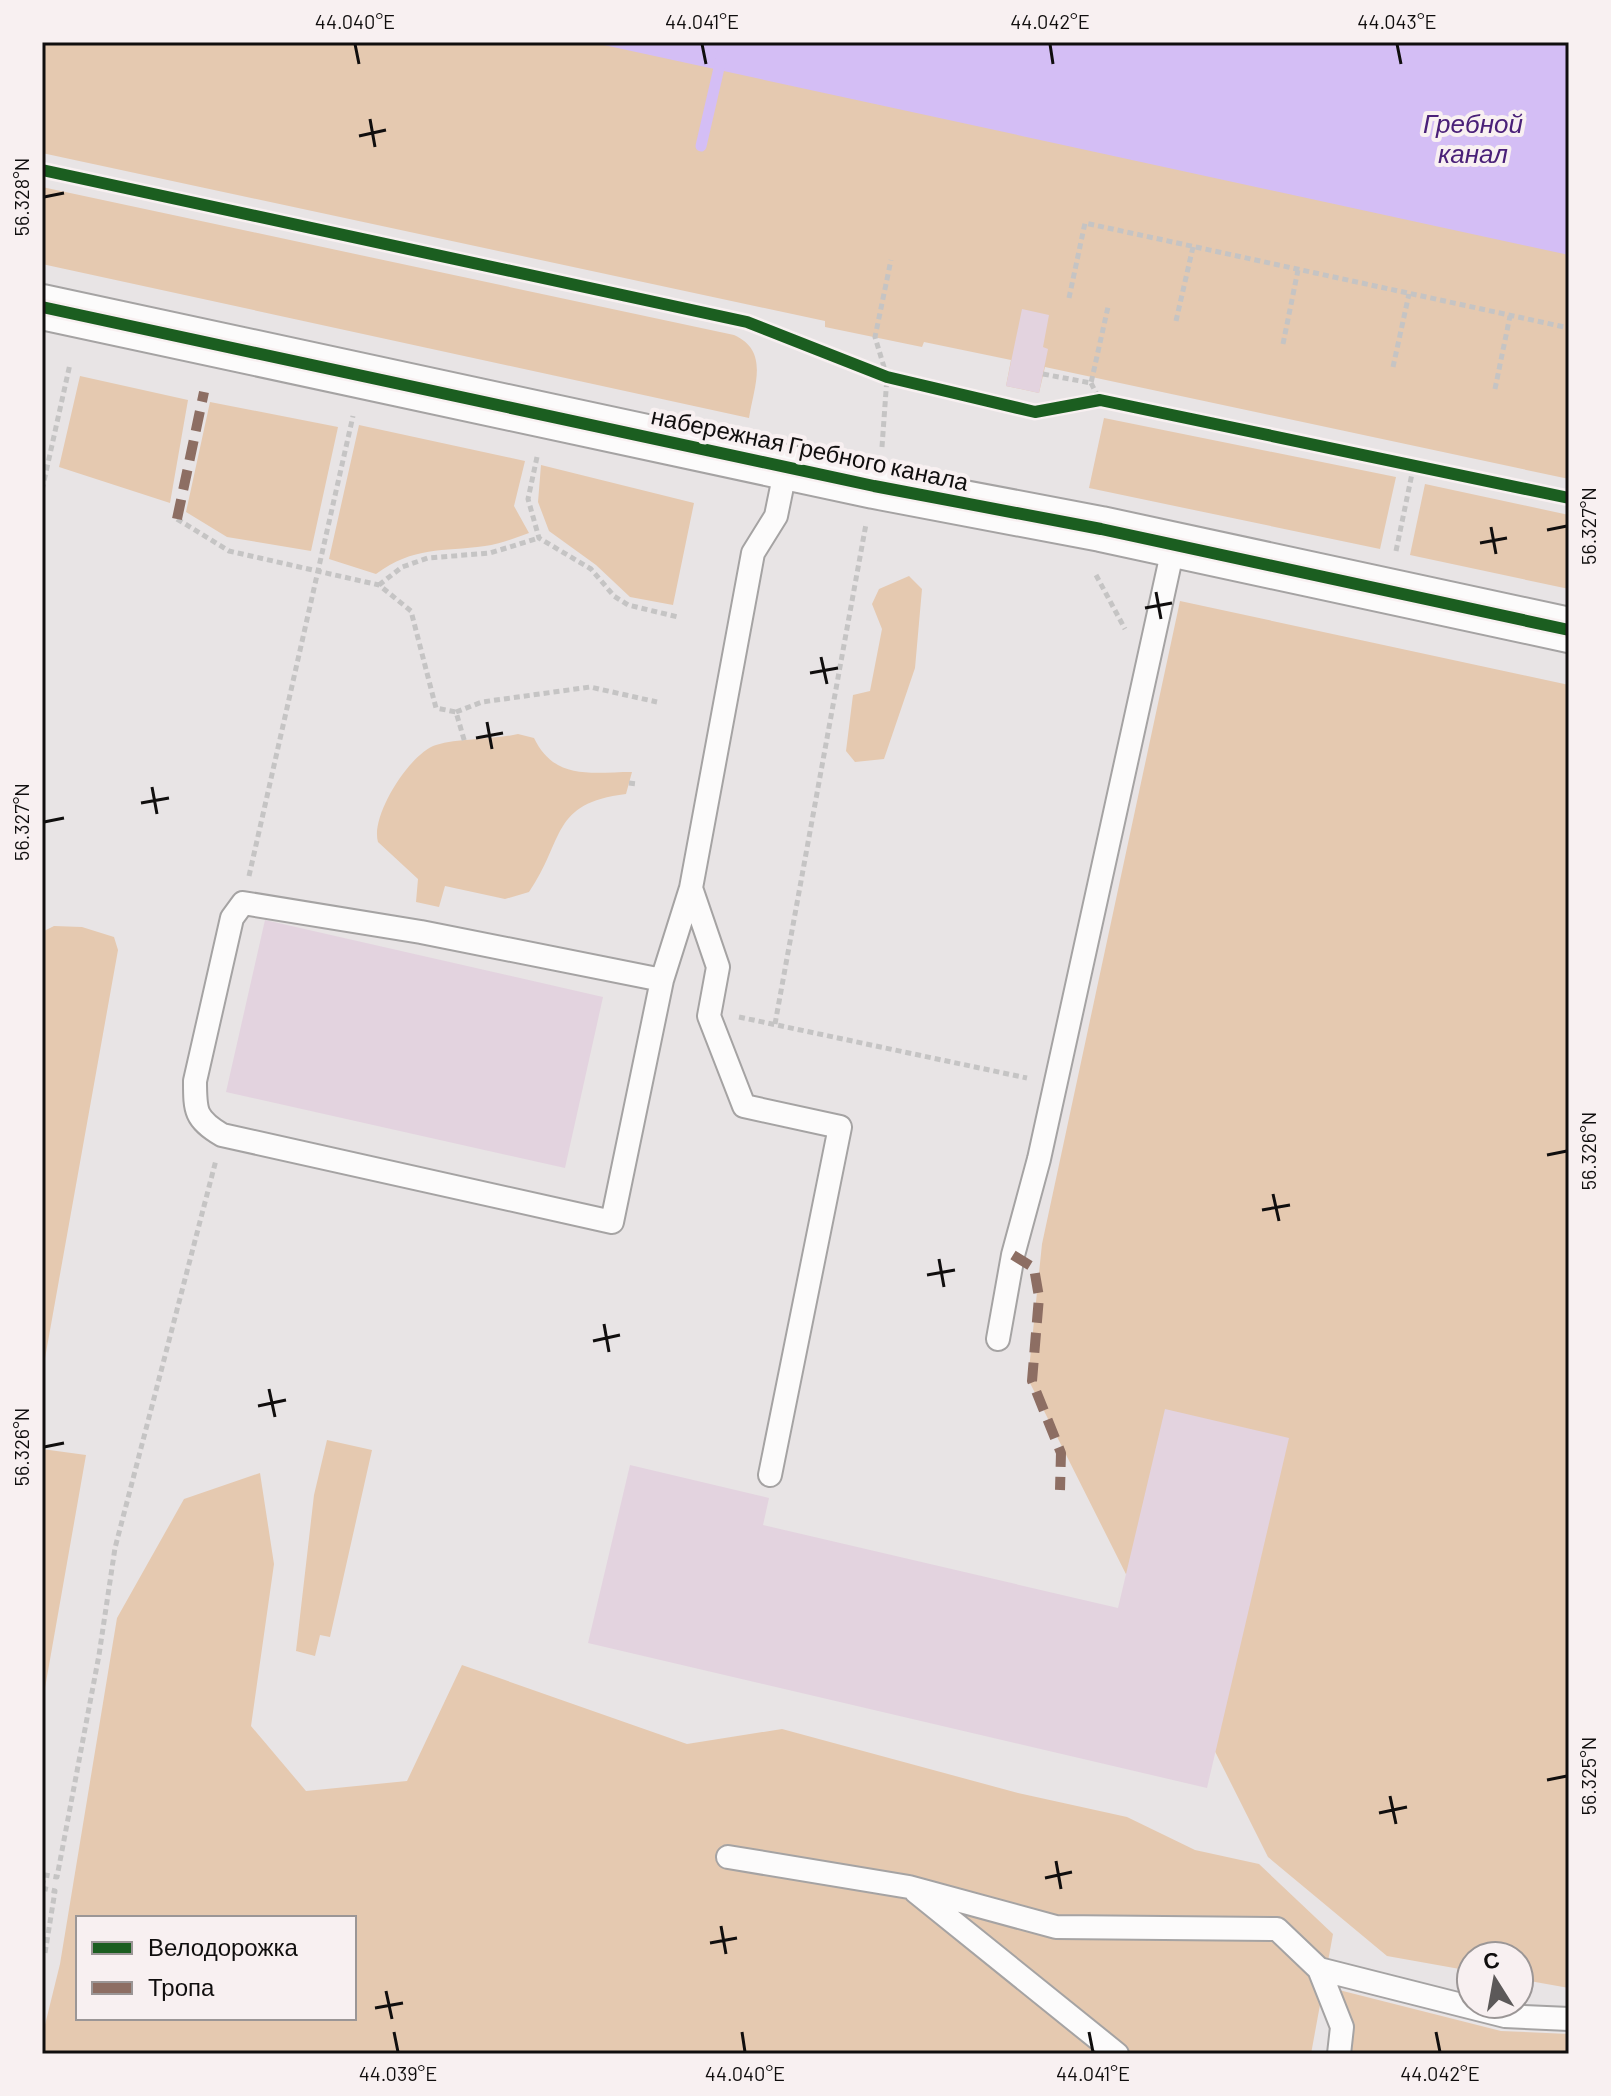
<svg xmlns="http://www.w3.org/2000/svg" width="1611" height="2096" font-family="Barlow,sans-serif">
<rect width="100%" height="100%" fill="#e8e4e5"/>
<path fill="#e5c9b0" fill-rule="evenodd" d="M42 42H1569V479L1045 367 1039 393 1006 386 1011 360 924 342 922 347 825 327V321L42 153Z
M42 187 734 335C770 351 754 386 749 418L42 264Z
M80 376 188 400 170 503 59 467Z
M210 402 338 427 311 551 227 537 186 512Z
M1104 418 1396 477 1380 549 1089 488Z
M359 425 525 461 514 506 529 533C515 538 500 544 485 546 442 552 414 546 376 574L329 559Z
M541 465 694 503 673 605 630 597 596 565 549 531 538 502Z
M1425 484 1569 515V589L1410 555Z
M909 576 922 589 915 668 884 759 855 762 846 751 853 695 870 691 882 629 872 604 879 589Z
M1180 601 1569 685V1988L1519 1979V1956H1471V1971L1387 1956 1268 1857 1028 1379 1042 1244Z
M518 734 534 738C555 781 591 772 632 772L626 794C550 803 565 840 529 892L505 899 445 886 439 907 416 902 418 879 378 842C370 816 410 753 436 745 460 738 492 740 518 734Z
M54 926 82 927 114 937 118 950 42 1375V932Z
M327 1440 372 1450 330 1637 320 1635 315 1656 296 1651 314 1495Z
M42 1449 86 1455 42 1705Z
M260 1473 274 1564 251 1726 306 1791 407 1781 462 1665 687 1744 782 1729 1018 1793 1127 1817 1195 1850 1259 1864 1333 1934 1311 2054H42V2037L60 1964 117 1618 184 1499ZM78 1918H354V2018H78Z
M1331 1988 1501 2031 1569 2034V2054H1333Z"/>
<path fill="#d4bef5" d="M590 42H1569V255Z"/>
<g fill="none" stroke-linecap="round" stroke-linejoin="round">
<path stroke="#d4bef5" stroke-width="11" d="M701 146 725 42"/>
</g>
<path fill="#e3d3df" d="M1022 309 1049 315 1043 347 1048 349 1039 393 1006 386Z
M265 920 603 997 565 1168 226 1092Z
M1165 1409 1289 1438 1207 1788 588 1643 630 1465 769 1498 763 1525 1118 1608Z"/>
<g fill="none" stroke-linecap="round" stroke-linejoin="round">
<g stroke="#a5a3a3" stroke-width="26">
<path id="service" d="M691 888 718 967 709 1016 744 1106 840 1127 770 1475
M662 980 421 932 243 903 232 918 195 1081C195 1111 195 1119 222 1135L612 1222 662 980 691 888 753 553 776 516 786 467
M998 1339 1013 1255 1039 1159 1174 544
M728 1857 909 1887 1056 1927 1277 1929 1319 1969 1505 2016 1569 2019
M916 1892 1117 2054
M1319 1969 1342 2027 1339 2054"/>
</g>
<g stroke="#a5a3a3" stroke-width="48">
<path id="tertiary" d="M42 307 874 486 1101 529 1569 630"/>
</g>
<path stroke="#c5c4c4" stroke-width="5" stroke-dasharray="6 4" stroke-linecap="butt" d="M1069 298 1085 223 1569 328
M1176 321 1193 247
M1283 344 1298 270
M1393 367 1409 294
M1043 374 1091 383 1108 307
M1091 383 1100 400
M1495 389 1510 316
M882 447 887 377 875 337 891 260
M537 457 528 499 539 538 591 569 614 596 628 605 678 617
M42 490 70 364
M177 519 229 551 379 585 411 611 436 708 456 712 465 743
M1396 551 1414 464
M1096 575 1125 629
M379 585 402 567 428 558 490 553 539 538
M456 712 482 702 590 687 657 702
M629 783 638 784
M249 876 353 416
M739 1017 1027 1078
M775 1024 866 524
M42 1886 45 1875 57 1877 99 1655 115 1548 216 1160
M42 1888 55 1891 45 1953H42"/>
<use href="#service" stroke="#fcfbfb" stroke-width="22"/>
<use href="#tertiary" stroke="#fcfbfb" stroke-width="44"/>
<path stroke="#8d6e63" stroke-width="10" stroke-dasharray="20 10" stroke-linecap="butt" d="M177 519 204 392
M1013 1255 1034 1268 1039 1297 1032 1381 1061 1453 1060 1490"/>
<g stroke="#f8f0f1" stroke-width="17">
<path id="cycleway" d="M42 170 747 322 887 377 1035 412 1100 400 1569 498
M42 307 874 486 1101 529 1569 630"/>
</g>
<use href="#cycleway" stroke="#1b5e20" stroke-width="12"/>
</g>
<path fill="none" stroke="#100e0e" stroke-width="3" d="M355 44 359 64M702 44 706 64M1050 44 1053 64M1397 44 1401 64M370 119 375 147M359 136 386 130M44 197 64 193M1491 527 1496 554M1547 530 1567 526M1480 543 1507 538M1156 592 1161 619M1145 608 1172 603M821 657 827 684M810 673 838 668M487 722 492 749M476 738 503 733M152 787 157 814M141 803 169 798M44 822 64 818M1547 1155 1567 1151M1273 1194 1279 1221M1262 1210 1290 1205M939 1259 944 1287M927 1275 955 1270M604 1324 609 1352M593 1341 620 1335M269 1389 275 1417M258 1406 286 1400M44 1447 64 1443M1547 1780 1567 1776M1390 1796 1396 1824M1379 1813 1407 1807M1056 1861 1061 1889M1045 1878 1072 1872M721 1926 726 1954M710 1943 737 1938M386 1991 392 2019M375 2008 403 2003M394 2032 398 2052M742 2032 745 2052M1089 2032 1093 2052M1436 2032 1440 2052"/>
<g text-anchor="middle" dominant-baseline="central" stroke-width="8" stroke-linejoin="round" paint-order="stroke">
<g font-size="24" fill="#100e0e" stroke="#f8f0f1">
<text transform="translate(810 448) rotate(12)">набережная Гребного канала</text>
</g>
<g font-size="26" font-style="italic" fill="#4a2078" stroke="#f8f0f1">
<text x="1473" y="122">Гребной<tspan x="1473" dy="30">канал</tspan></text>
</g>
</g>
<rect width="1611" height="2096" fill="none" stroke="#f8f0f1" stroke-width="88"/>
<rect x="76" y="1916" width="280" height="104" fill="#f8f0f1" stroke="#9b9696" stroke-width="2"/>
<rect x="92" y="1942" width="40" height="12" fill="#1b5e20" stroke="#9b9696" stroke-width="2"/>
<text x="148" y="1956" font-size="24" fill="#100e0e">Велодорожка</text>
<rect x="92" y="1982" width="40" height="12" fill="#8d6e63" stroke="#9b9696" stroke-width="2"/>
<text x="148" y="1996" font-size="24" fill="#100e0e">Тропа</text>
<g transform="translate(1495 1980) rotate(349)"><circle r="38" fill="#f8f0f1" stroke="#9b9696" stroke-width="2"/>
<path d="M0-6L14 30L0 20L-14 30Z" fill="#5c5959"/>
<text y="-12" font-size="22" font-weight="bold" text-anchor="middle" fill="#100e0e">С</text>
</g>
<rect x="44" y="44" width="1523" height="2008" fill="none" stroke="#100e0e" stroke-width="3"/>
<g font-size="20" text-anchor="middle" fill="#100e0e">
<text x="355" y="29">44.040°E</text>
<text x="702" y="29">44.041°E</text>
<text x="1050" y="29">44.042°E</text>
<text x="1397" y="29">44.043°E</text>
<text transform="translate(22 197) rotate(-90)" y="7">56.328°N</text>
<text transform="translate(1589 526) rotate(-90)" y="7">56.327°N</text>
<text transform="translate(22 822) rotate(-90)" y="7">56.327°N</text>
<text transform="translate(1589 1151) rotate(-90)" y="7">56.326°N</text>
<text transform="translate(22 1447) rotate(-90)" y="7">56.326°N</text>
<text transform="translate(1589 1776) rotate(-90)" y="7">56.325°N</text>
<text x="398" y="2081">44.039°E</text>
<text x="745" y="2081">44.040°E</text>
<text x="1093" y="2081">44.041°E</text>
<text x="1440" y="2081">44.042°E</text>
</g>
</svg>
